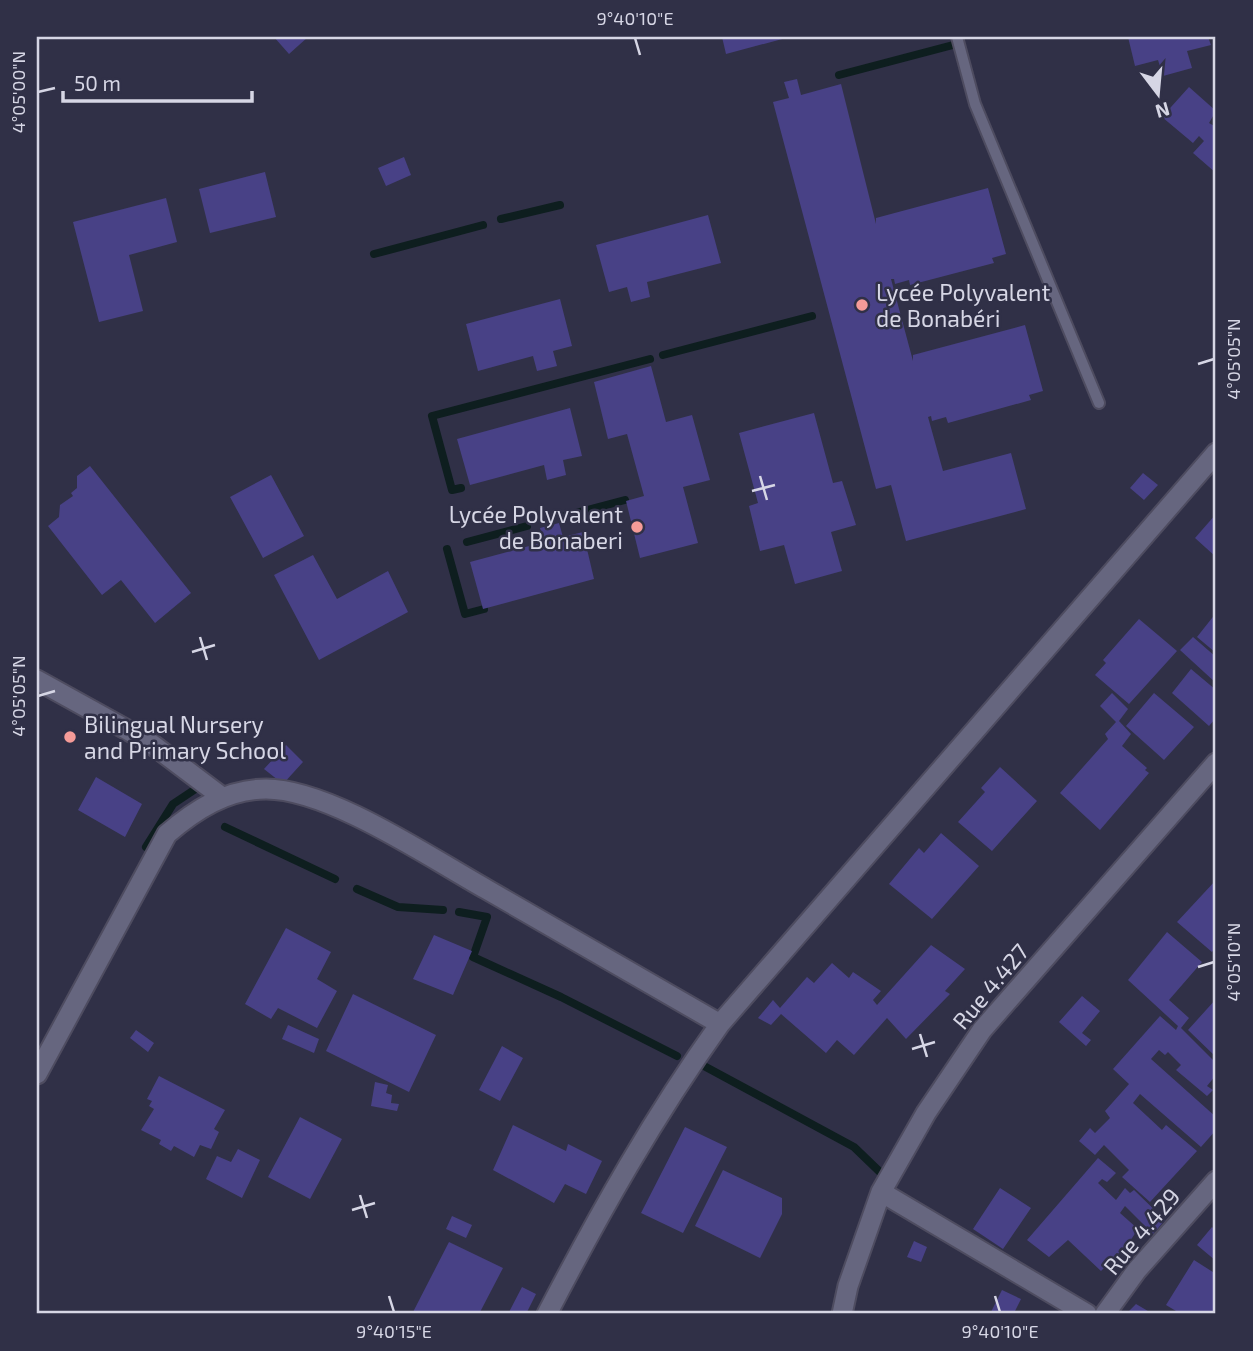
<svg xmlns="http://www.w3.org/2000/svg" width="1253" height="1351" font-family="'Exo 2',sans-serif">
<rect width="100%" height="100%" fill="#303047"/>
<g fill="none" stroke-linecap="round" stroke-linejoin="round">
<path stroke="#0e1e1f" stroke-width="8" d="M839 75 953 45
M501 219 560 205
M374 254 483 225
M663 355 812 316
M461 488 452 490 432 416 650 359
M565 516 625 500
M467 542 527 526
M447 549 465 614 484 609
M225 827 335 879
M146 847 173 804 197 788
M357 889 398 907 443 910
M459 912 487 917 473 957 561 997 677 1056
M704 1066 854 1147 882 1174"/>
</g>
<path fill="#484186" d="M274 37H308L289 54Z
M722 37H786V38L726 54Z
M1128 37H1208L1211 45 1187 51 1192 68 1163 76 1158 60 1135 66Z
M797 79 801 95 841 84 876 224V218L988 188 1006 254 992 258 994 263 910 285 909 280 895 284 894 279H891L913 361V355L1025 325 1043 391 1029 395 1031 400 948 423 946 417 932 421 931 416 928 417 943 471 1011 453 1026 509 906 541 891 485 876 489 773 102 789 98 784 82Z
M1189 87 1216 111 1209 123 1216 127V173L1193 153 1204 141 1199 136 1193 143 1162 117Z
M404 157 411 175 386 186 378 168Z
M265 172 276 217 210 233 199 189Z
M166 198 177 242 129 255 143 311 99 322 73 222Z
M708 215 721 263 647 282 650 297 631 302 627 287 609 292 596 245Z
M560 299 572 346 553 351 557 366 537 371 533 356 478 371 466 324Z
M651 366 666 422 692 415 710 480 683 487 698 543 640 558 626 501 644 496 627 434 608 439 594 382Z
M570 408 582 456 563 460 566 475 547 480 544 465 470 485 457 439Z
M814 413 833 483 842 481 856 525 831 532 842 571 795 584 784 545 760 551 749 506 758 503 739 433Z
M90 466 191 593 155 623 121 580 102 595 48 526 59 517 60 505 73 496 71 493 77 488V476Z
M1143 473 1158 485 1144 500 1130 488Z
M271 475 304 536 263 558 230 497Z
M1216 514V557L1195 538Z
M559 523 563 537 583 532 594 579 483 609 470 562 544 542 540 528Z
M313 555 337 599 388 571 408 612 319 660 274 575Z
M1216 613V653L1197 637Z
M1139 619 1177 651 1129 704 1095 675 1106 663 1103 660Z
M1193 637 1216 657V683L1180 650Z
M1191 669 1216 690V718L1209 726 1172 693Z
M1112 693 1128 709 1119 721 1131 734 1122 746 1147 768 1145 770 1149 773 1100 830 1060 793 1108 739 1105 734 1116 722 1100 706Z
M1154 693 1194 727 1164 760 1126 726Z
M286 745 303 762 283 784 264 769Z
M1000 767 1037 801 992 851 958 822 985 792 981 788Z
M96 777 142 804 125 837 78 810Z
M941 833 979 866 932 919 889 884 919 848 924 853Z
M1216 880V947L1212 952 1177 922Z
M286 928 331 952 317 979 337 991 317 1028 278 1008 271 1019 245 1004Z
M1167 932 1202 962 1169 1000 1189 1018 1181 1028 1216 1063V1075L1207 1086 1213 1090 1207 1096 1176 1070 1181 1065 1168 1052 1165 1055 1159 1050 1151 1059 1216 1117V1130L1201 1147 1140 1094 1133 1103 1162 1130 1166 1125 1197 1151 1150 1202 1122 1177 1129 1170 1104 1145 1095 1155 1079 1141 1090 1128 1095 1133 1110 1118 1105 1111 1129 1084 1113 1069 1160 1016 1176 1030 1178 1026 1128 980Z
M434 935 472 951 453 995 413 979Z
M931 945 965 969 945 991 950 994 906 1039 887 1018 854 1055 837 1040 826 1053 781 1014 771 1025 758 1018 773 1000 780 1008 807 977 814 983 832 963 849 978 853 972 881 991 873 1000 877 1005Z
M353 994 436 1035 409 1092 326 1051Z
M1082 996 1100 1011 1082 1033 1091 1040 1086 1046 1059 1022Z
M1216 999V1057L1188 1030Z
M288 1025 319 1039 314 1053 282 1039Z
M136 1030 154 1043 148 1052 130 1038Z
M502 1046 523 1058 500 1101 479 1090Z
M159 1076 225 1110 214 1129 219 1132 211 1149 200 1145 194 1157 174 1146 171 1151 159 1144 161 1140 141 1130 154 1109 149 1106 152 1101 147 1099Z
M375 1082 388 1085 386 1093 392 1095 391 1103 399 1104 397 1111 371 1106Z
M300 1117 342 1139 310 1199 268 1177Z
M513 1125 566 1151 568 1144 602 1161 586 1194 565 1184 554 1203 493 1170Z
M685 1127 727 1147 683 1233 641 1213Z
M238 1149 260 1160 242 1198 206 1179 217 1156 231 1162Z
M1098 1158 1116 1173 1107 1182 1102 1179 1098 1183 1116 1200 1125 1188 1130 1193 1134 1190 1165 1220 1153 1234 1125 1206 1120 1213 1138 1229 1128 1244 1101 1271 1068 1240 1049 1257 1027 1240Z
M723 1170 782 1198V1214L760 1258 695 1226Z
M1000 1188 1031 1208 1003 1249 973 1229Z
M452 1216 472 1225 466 1238 446 1229Z
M1212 1227 1216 1231V1261L1197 1245Z
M914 1241 927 1247 921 1262 907 1257Z
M449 1242 503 1268 479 1314H412Z
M1194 1260 1216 1274V1314H1181L1166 1305Z
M522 1287 536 1294 526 1314H508Z
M1002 1290 1021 1299 1015 1311 1021 1314H990Z
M1136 1304 1153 1314H1126Z"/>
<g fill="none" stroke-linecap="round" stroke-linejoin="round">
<g stroke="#4e4c60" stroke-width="14">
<path id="service" d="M957 37 975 104 1099 403"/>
</g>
<g stroke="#4e4c60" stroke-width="23">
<path id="minor" d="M37 680 149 742 222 797
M37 1074 167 834C195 810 227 789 266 789 329 789 429 857 486 889 564 934 642 979 720 1024
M881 1192 1087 1314
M547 1314C599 1214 654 1116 720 1024L1216 453
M842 1314 848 1286 881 1192 926 1113 982 1030 1216 763
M1105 1314 1137 1270 1216 1181"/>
</g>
<use href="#service" stroke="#66667f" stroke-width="10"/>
<use href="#minor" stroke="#66667f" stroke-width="19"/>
</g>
<path fill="none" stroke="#d6d6e5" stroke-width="2.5" d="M635 38 640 55M38 92 55 88M1198 364 1214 359M760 476 767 500M752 491 775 485M200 637 207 660M192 652 215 645M38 696 55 691M1198 967 1214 962M920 1034 927 1057M912 1049 935 1042M360 1195 367 1218M352 1210 375 1203M389 1296 394 1312M995 1296 1000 1312"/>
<g fill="#f59b98" stroke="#303047" stroke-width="2.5">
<circle cx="862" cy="305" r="7"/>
<circle cx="637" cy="527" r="7"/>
<circle cx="70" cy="737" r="7"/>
</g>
<g text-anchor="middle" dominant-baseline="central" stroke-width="5" stroke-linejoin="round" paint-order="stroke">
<g font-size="23" fill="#d6d6e5" stroke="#303047" text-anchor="start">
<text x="876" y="292">Lycée Polyvalent<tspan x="876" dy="26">de Bonabéri</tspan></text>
<text x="623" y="514" text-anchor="end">Lycée Polyvalent<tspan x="623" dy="26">de Bonaberi</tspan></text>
<text x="84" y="724">Bilingual Nursery<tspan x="84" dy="26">and Primary School</tspan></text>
</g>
<g font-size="23" fill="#d6d6e5" stroke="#303047">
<text transform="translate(990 986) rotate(-50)">Rue 4.427</text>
<text transform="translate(1141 1231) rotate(-50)">Rue 4.429</text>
</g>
</g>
<rect width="1253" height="1351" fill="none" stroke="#303047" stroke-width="77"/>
<g transform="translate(1158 94) rotate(164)" stroke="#303047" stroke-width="5" paint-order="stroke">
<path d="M0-5L12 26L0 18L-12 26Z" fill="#d6d6e5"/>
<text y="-10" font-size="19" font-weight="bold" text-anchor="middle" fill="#d6d6e5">N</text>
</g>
<path d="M63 91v10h189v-10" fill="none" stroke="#d6d6e5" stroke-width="3.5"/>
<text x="74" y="91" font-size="21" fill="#d6d6e5" stroke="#303047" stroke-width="5" paint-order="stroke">50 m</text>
<rect x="38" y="38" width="1176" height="1274" fill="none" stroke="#d6d6e5" stroke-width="2.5"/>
<g font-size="18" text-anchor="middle" fill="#d6d6e5">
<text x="635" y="25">9°40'10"E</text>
<text transform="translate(19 92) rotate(-90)" y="6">4°05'00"N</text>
<text transform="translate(1234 359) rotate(-90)" y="6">4°05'05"N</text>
<text transform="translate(19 696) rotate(-90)" y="6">4°05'05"N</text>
<text transform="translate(1234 962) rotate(-90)" y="6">4°05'10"N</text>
<text x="394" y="1338">9°40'15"E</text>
<text x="1000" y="1338">9°40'10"E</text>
</g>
</svg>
